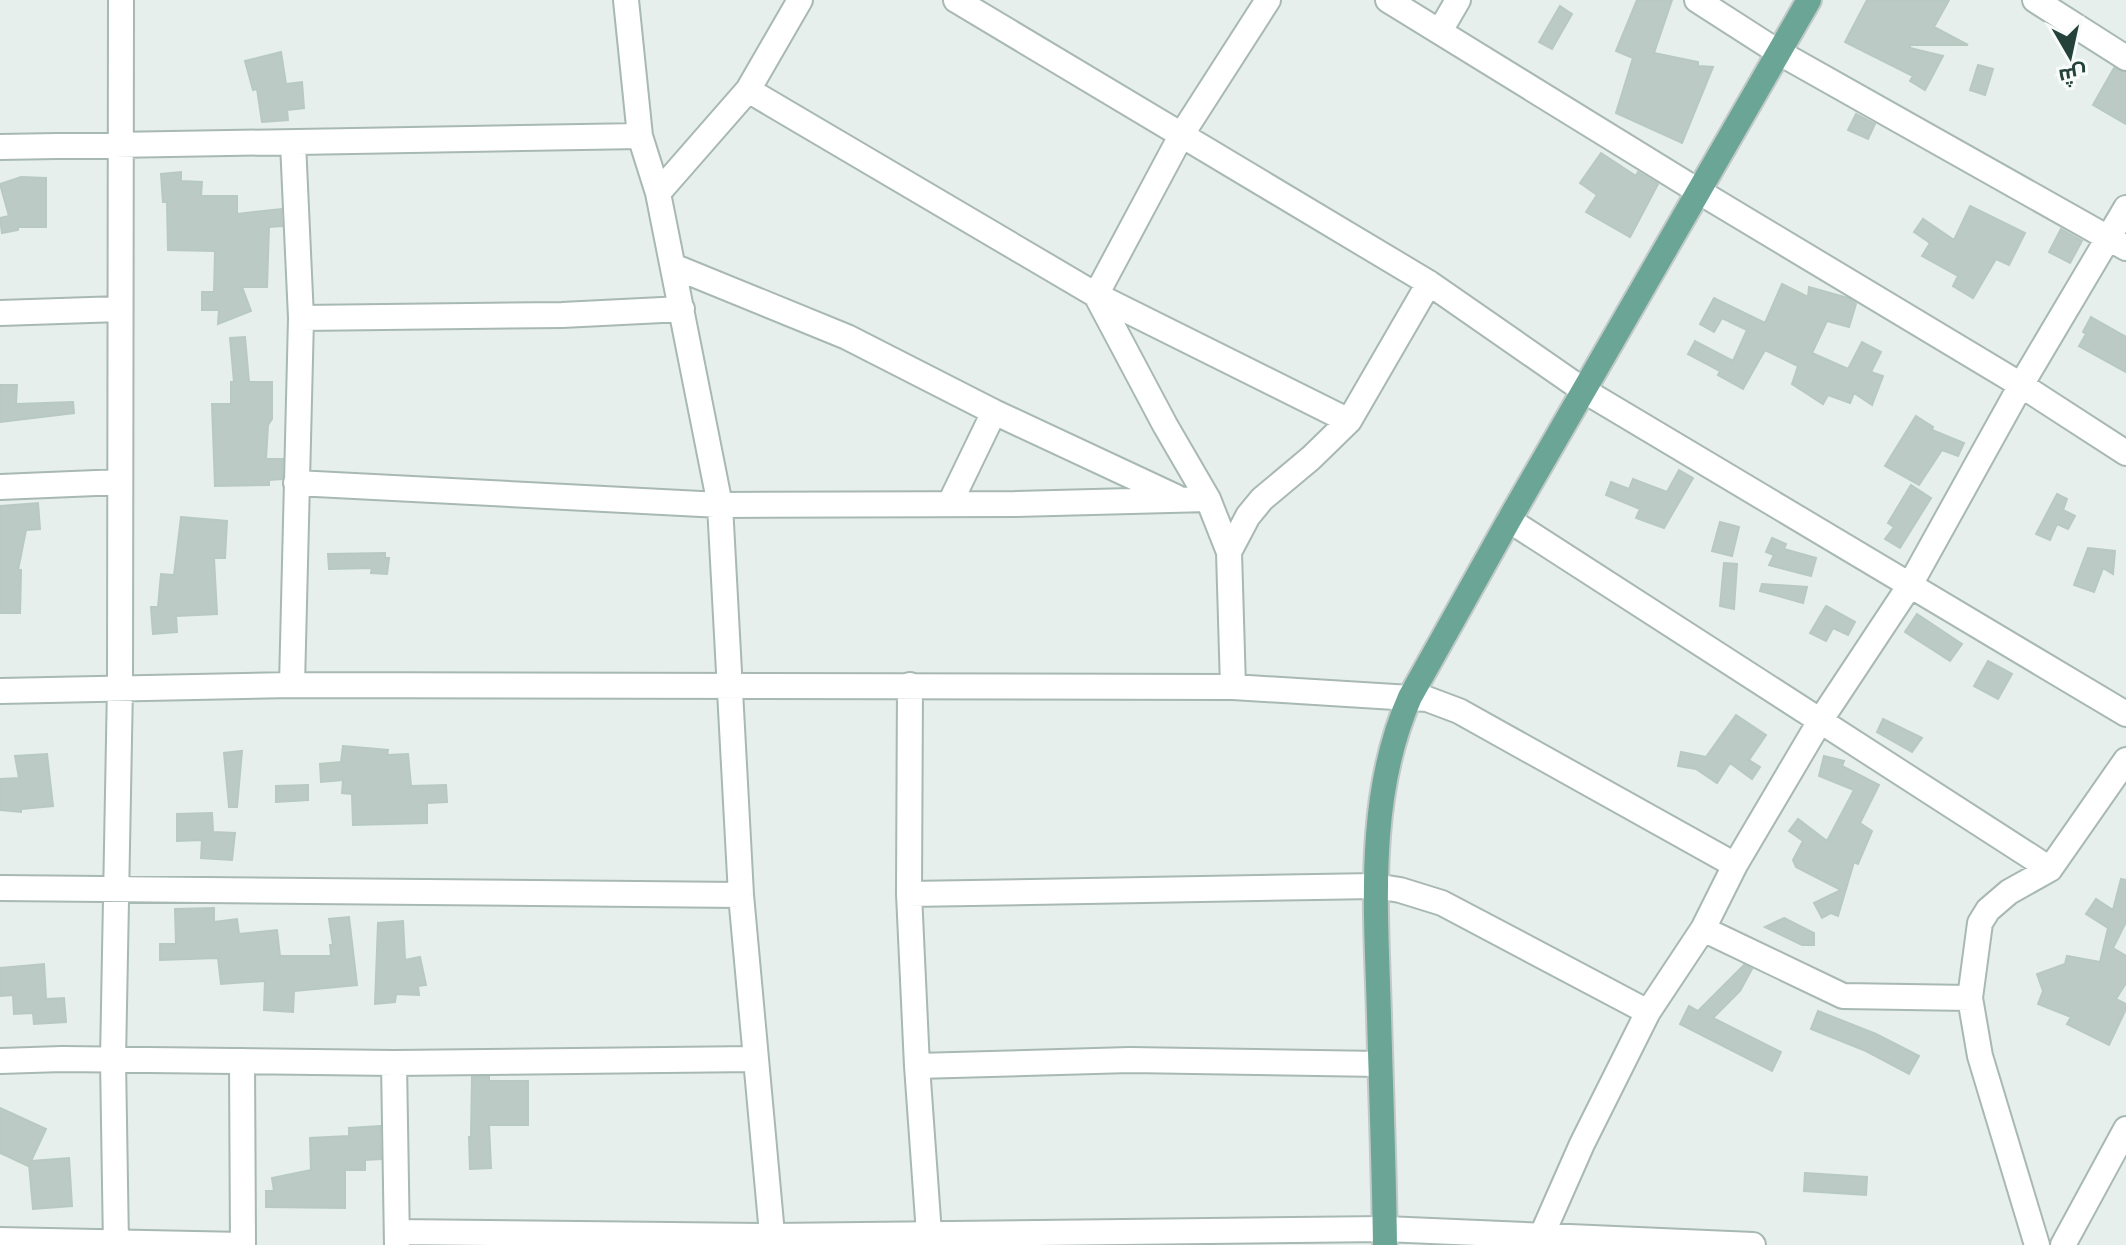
<svg xmlns="http://www.w3.org/2000/svg" width="2126" height="1245" font-family="'Exo 2',Cairo,sans-serif">
<rect width="100%" height="100%" fill="#e6efeb"/>
<path fill="#bbcac4" stroke="#b8c9c2" stroke-width="2" d="M1637 0H1672L1654 53 1698 62V66L1713 67 1682 143 1616 113 1633 58 1616 51Z
M1867 0H1949L1934 27 1968 45H1910V48L1943 56 1925 90 1910 81 1913 76 1845 42Z
M1560 6 1572 14 1552 49 1539 42Z
M281 52 286 84 302 82 304 108 287 110 288 120 262 122 257 89 253 90 245 61Z
M1978 65 1993 69 1985 95 1970 90Z
M2114 68 2126 73V124L2093 105Z
M1856 114 1875 124 1868 139 1848 130Z
M1601 153 1636 176 1638 172 1658 184 1630 237 1586 212 1597 195 1580 183Z
M181 172V181L202 182 201 196H237V214L281 209 282 226 269 227 267 287H242L251 311 218 324 219 310H202V292H214L215 251 168 250 167 202H163L161 174Z
M21 177 46 178V227H18V230L2 233 0 218 9 216 0 184Z
M1970 206 2025 233 2009 265 1996 259 1973 298 1953 286 1958 276 1922 256 1930 243 1914 232 1923 219 1954 240Z
M2061 229 2082 241 2070 263 2049 252Z
M1782 284 1808 297 1809 287 1848 298 1856 304 1849 327 1827 321 1812 353 1848 369 1862 342 1881 352 1871 372 1883 376 1872 405 1854 393 1850 403 1828 395 1823 404 1792 384 1798 366 1765 350 1743 389 1718 375 1720 371 1688 354 1695 341 1733 361 1747 330 1722 318 1714 332 1700 324 1714 298 1765 323Z
M2091 317 2126 337V372L2079 346 2086 334 2083 332Z
M245 337 249 382H272V419L268 425 266 459H283L282 479 269 480V485L215 486 212 404H231V382H234L230 338Z
M1 385H17L16 404 73 402 74 413 0 422Z
M1916 416 1933 427 1932 430 1964 443 1958 456 1942 450 1919 485 1885 466Z
M1679 470 1693 478 1664 528 1636 518 1640 509 1606 495 1611 482 1629 489 1633 479 1667 492Z
M1911 485 1931 498 1900 548 1885 539 1894 527 1888 523Z
M2057 494 2067 499 2063 510 2075 516 2068 529 2057 524 2050 540 2036 534Z
M38 503 40 529 26 530 18 570H21L20 613H0V506Z
M181 517 227 521 225 558H214L217 614 176 616 177 632 153 634 151 607H158L161 574 174 575Z
M1720 522 1739 527 1732 556 1712 551Z
M1772 538 1786 544 1784 549 1816 558 1811 576 1769 565 1774 555 1766 552Z
M2088 548 2115 551 2113 574 2103 568 2094 592 2074 585Z
M385 553V558H389L387 574 371 573 372 568 329 569 328 554Z
M1724 563 1737 564 1734 609 1720 606Z
M1762 584 1807 587 1803 603 1760 591Z
M1826 606 1855 622 1848 635 1833 628 1826 641 1810 633Z
M1917 614 1962 644 1950 661 1905 632Z
M1988 661 2012 674 1998 699 1974 686Z
M1736 715 1766 735 1749 760 1760 767 1752 779 1730 763 1717 783 1696 769 1678 766 1681 752 1706 757Z
M1883 719 1922 738 1912 752 1877 732Z
M343 746 388 750 387 755 408 754 411 786 446 785 447 802 427 803V823L353 825 352 794 342 793 343 780 321 782 320 764 341 762Z
M242 751 237 807H229L224 753Z
M47 754 53 806 21 809V812L0 810V779L19 778 15 756Z
M1824 756 1844 761 1842 766 1879 785 1860 823 1872 831 1858 864 1854 862 1838 916 1831 913 1822 918 1814 903 1841 890 1796 867 1793 860 1803 841 1789 831 1798 819 1827 841 1854 790 1819 776Z
M308 785V800L276 802V786Z
M212 813 213 832 235 833 232 860 201 858 202 840 177 841V814Z
M2121 879 2126 880V922L2113 948 2126 956V983L2116 999 2126 1004V1009L2109 1045 2067 1024 2071 1017 2038 1004 2043 991 2037 974 2065 964 2067 956 2100 962 2108 928 2086 914 2096 899 2113 910Z
M214 908V922L237 919 239 934 277 930 280 956H331L330 945H333L329 919 349 917 357 985 294 991 293 1012 264 1010 265 981 221 984 218 958 160 960V944H176L175 909Z
M1784 918 1814 933V945H1802L1765 927Z
M403 921 405 960 420 957 426 985 418 986 419 995 396 994 395 1002 375 1004 378 923Z
M44 964 46 999 64 998 66 1022 34 1024 33 1013 14 1014 13 995 0 996V968Z
M1744 965 1752 969 1740 991 1713 1018 1781 1052 1772 1071 1680 1024 1689 1006 1698 1011Z
M1818 1011 1876 1034 1919 1056 1909 1074 1866 1051 1811 1029Z
M472 1077H489V1081H528V1125H489L491 1168 470 1169 469 1137H471Z
M0 1108 46 1129 31 1161 69 1158 72 1206 33 1209 29 1164 28 1166 0 1153Z
M380 1126 381 1159 365 1160V1170H345V1208L266 1207V1191H274L272 1178 311 1170 310 1138 349 1136V1128Z
M1805 1173 1867 1177 1866 1195 1804 1191Z"/>
<g fill="none" stroke-linecap="round" stroke-linejoin="round">
<g stroke="#a8b8b2" stroke-width="28">
<path id="minor" d="M626 0 640 136 658 193 720 505 741 895 773 1245
M956 0 1429 283 1583 390 2126 714
M1388 0 1698 191 2021 385 2126 453
M1697 0 1778 52 2126 248
M2035 0 2126 58
M1440 31 1458 0
M748 90 1096 295 1349 421
M0 147 640 136
M658 193 748 90 800 0
M673 266 847 337 994 412 1176 497
M0 313 120 309
M301 318 562 315 682 309
M296 483 720 505 1015 504 1208 499
M0 487 120 482
M950 503 994 412
M1509 520 2050 869
M1229 552 1248 516 1262 499 1311 458 1349 421 1429 283
M292 685 301 318 293 143
M910 685 909 894 917 1066 929 1234
M1233 687 1229 552 1208 499 1165 425 1096 295 1182 134 1268 0
M0 691 292 685 1233 687 1427 699 1459 711 1735 865
M0 888 741 895
M909 894 1375 886 1400 890 1442 903 1648 1012
M1703 929 1843 996 1970 998
M0 1061 62 1059 394 1063 754 1059
M242 1061 243 1245
M394 1063 397 1245
M917 1066 1130 1060 1380 1064
M397 1232 772 1236 1385 1229 1753 1245
M1541 1237 1582 1144 1648 1012 1703 929 1735 865 1820 721 1910 585 2021 385 2126 208
M0 1240 243 1245
M116 1245 113 1060 120 686 121 0
M2037 1245 1980 1056 1970 998 1980 923 1988 910 2009 892 2050 869 2126 760
M2063 1245 2126 1129"/>
</g>
<g stroke="#c2cac8" stroke-width="28">
<path id="major" d="M1385 1245C1384 1168 1381 1091 1379 1015 1376 909 1366 796 1410 697L1509 520 1809 0"/>
</g>
<use href="#minor" stroke="#fff" stroke-width="24"/>
<use href="#major" stroke="#6aa596" stroke-width="24"/>
</g>
<g transform="translate(2070 56) rotate(171)" stroke="#f7fbf9" stroke-width="6" paint-order="stroke">
<path d="M0-6L14 30L0 20L-14 30Z" fill="#24423a"/>
<text y="-12" font-size="22" font-weight="bold" text-anchor="middle" fill="#24423a">ش</text>
</g>
</svg>
